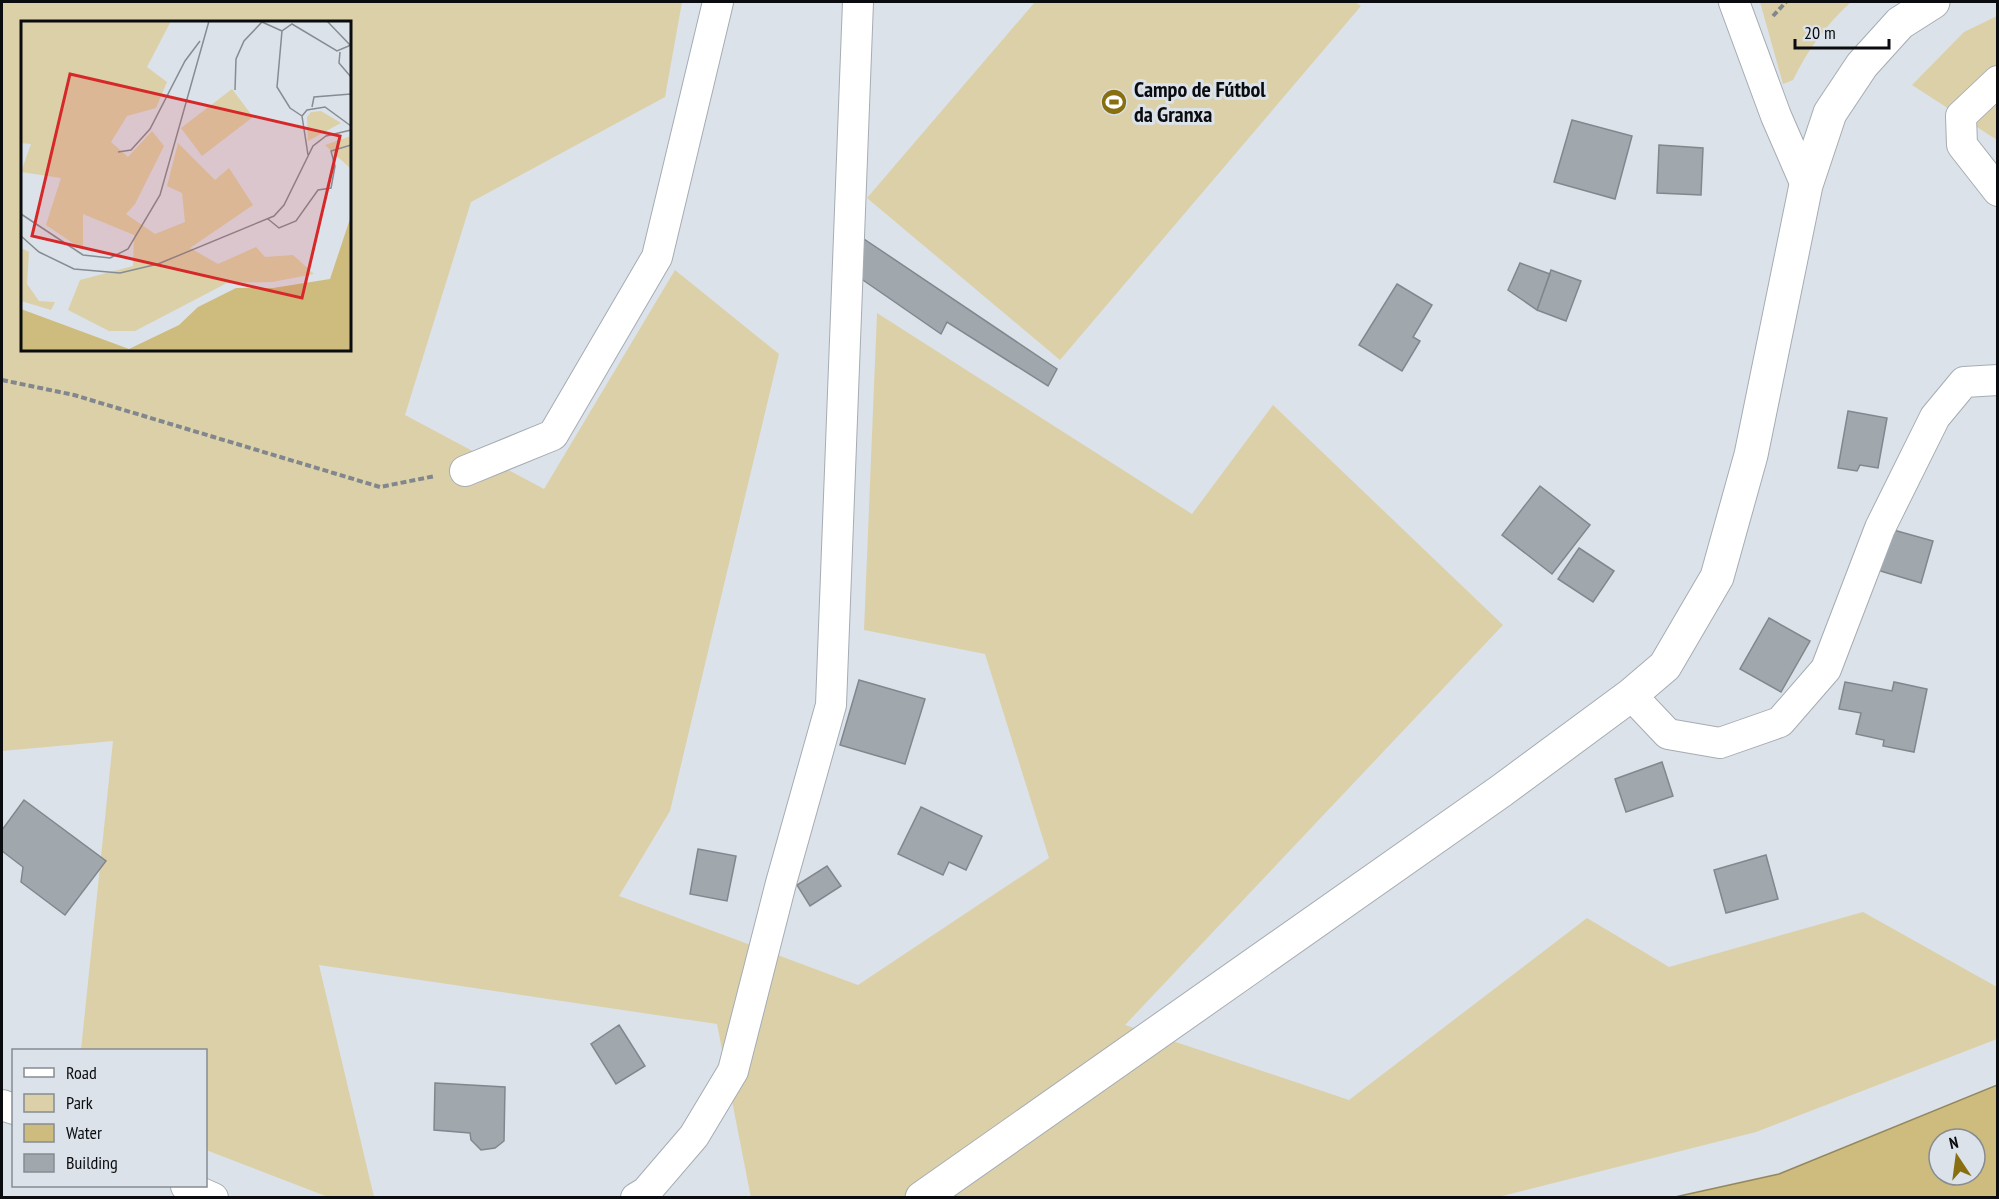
<svg xmlns="http://www.w3.org/2000/svg" width="1999" height="1199" font-family="'PT Sans Narrow',sans-serif">
<rect width="100%" height="100%" fill="#dbe2e9"/>
<path fill="#dcd0a8" fill-rule="evenodd" d="M2 2H682L665 97 471 202 405 415 544 489 675 270 779 354 670 811 619 896 858 985 1049 858 985 654 864 630 877 313 1192 514 1273 405 1503 625 1125 1025 1349 1100 1587 918 1669 967 1863 912 1997 987V1039L1756 1132 1498 1197 751 1198 717 1024 319 965 374 1197H328L206 1150V1050H81L113 741 2 751ZM22 22H350V350H22Z
M1035 2H1355L1361 6 1060 360 867 198Z
M1760 2H1851C1827 24 1808 49 1793 80L1783 84Z
M1997 16V140L1912 85 1964 32Z"/>
<path fill="#cebc7e" stroke="#93875d" stroke-width="1.5" fill-rule="evenodd" d="M1997 1085V1197H1675L1779 1174ZM1939 1139H1975V1175H1939Z"/>
<path fill="#a0a7ad" stroke="#81878d" stroke-width="1.5" d="M1572 120 1632 136 1615 199 1554 182Z
M1659 145 1703 148 1701 195 1657 193Z
M864 239 1057 369 1048 386 947 322 941 334 860 278Z
M1520 263 1550 274 1537 310 1508 290Z
M1551 270 1581 281 1566 321 1537 310Z
M1397 284 1432 305 1413 337 1420 341 1402 371 1359 345Z
M1848 411 1887 418 1878 468 1860 465 1857 471 1838 468Z
M1540 486 1590 525 1552 574 1502 535Z
M1890 529 1933 541 1921 583 1877 570Z
M1579 548 1614 571 1593 602 1558 579Z
M1769 618 1810 641 1781 692 1740 669Z
M859 680 925 699 905 764 840 745Z
M1845 682 1892 691 1894 682 1927 689 1914 752 1883 746 1884 740 1856 734 1861 713 1839 709Z
M1662 762 1673 796 1626 812 1615 779Z
M24 800 106 861 65 915 21 882 23 867 2 851V830Z
M921 807 982 836 966 870 949 862 943 875 898 854Z
M698 849 736 856 727 901 690 894Z
M1766 855 1778 899 1726 913 1714 870Z
M827 866 841 886 810 906 797 885Z
M619 1025 645 1066 616 1084 591 1044Z
M435 1083 505 1087 504 1141 495 1148 481 1150 471 1140 470 1133 434 1130Z"/>
<g fill="none" stroke-linecap="round" stroke-linejoin="round">
<g stroke="#a6acb3" stroke-width="32">
<path id="street" d="M1734 2 1776 116 1806 185
M1998 81 1961 116 1962 145 1998 191
M465 471 553 435 657 257 718 2
M1631 695 1668 734 1720 743 1780 722 1826 669 1880 528 1935 417 1964 382 1998 380
M2 1105 14 1109
M186 1186 213 1198
M636 1198 646 1192 694 1136 733 1071 781 883 831 705 858 2"/>
</g>
<g stroke="#a6acb3" stroke-width="35">
<path id="primary" d="M922 1198 1501 791 1631 695 1665 666 1717 577 1751 455 1806 185 1830 113 1862 65 1900 23 1933 2"/>
</g>
<path stroke="#82878d" stroke-width="4" stroke-dasharray="6 3" stroke-linecap="butt" d="M1773 16 1786 2
M2 380 74 395 380 487 435 476"/>
<use href="#street" stroke="#fff" stroke-width="30"/>
<use href="#primary" stroke="#fff" stroke-width="33"/>
</g>
<defs>
<g id="stadium-disc" transform="scale(1.35)"><circle r="9.5" fill="#887010" stroke="#dbe2e9"/><path d="M0-5a6.5 5 0 1 0 0 10a6.5 5 0 1 0 0-10ZM-3.5-1.8h7v3.6h-7Z" fill="#fff"/></g>
</defs>
<g fill-rule="evenodd">
<use href="#stadium-disc" x="1114" y="102"/>
</g>
<g text-anchor="middle" dominant-baseline="central" stroke-width="6" stroke-linejoin="round" paint-order="stroke">
<g font-size="22" font-weight="bold" fill="#0a0c0f" stroke="#dbe2e9" text-anchor="start">
<text x="1134" y="89">Campo de Fútbol<tspan x="1134" dy="25">da Granxa</tspan></text>
</g>
</g>
<g transform="translate(21 21)">
<rect width="330" height="330" fill="#dbe2e9"/>
<path d="M0 0H150L126 46 146 61 135 87 106 95 90 121 107 136 131 110 143 125 114 183 105 193 134 213 164 201 161 172 146 165 157 122 194 159 208 147 232 184 169 227 197 243 235 226 244 236 272 234 293 253 251 261 206 262 114 310H88L47 289 59 259 112 245 113 214 62 193V229L25 204 40 157 0 151 10 123 0 122ZM211 68 232 96 181 135 160 107ZM300 90 320 102 287 120 286 96 290 91ZM330 115V148L304 124ZM0 227 8 231 6 263 18 280 34 281 30 289 0 280Z" fill="#dcd0a8"/>
<path d="M330 195V330H0V288L108 328 158 304 177 286 215 267H252L309 258Z" fill="#cebc7e"/>
<path fill="none" stroke="#878c92" stroke-width="1.5" d="M306 0 329 24M319 31 318 42 330 56M214 69 215 38 223 20 241 1 261 10M291 86 293 76 330 73M281 95 269 87 256 66 261 10 271 3 316 30 330 24M97 131 110 129 129 108 164 40 179 20M287 134 281 95 286 89 304 86 330 105M0 193 62 234 89 237 107 228 139 174 188 0M247 198 258 207 275 200 297 169 310 167 314 145 310 130 330 124M0 215 18 231 53 248 99 252 137 243 253 195 263 184 292 125 305 115 330 109"/>
<path fill="#d62828" fill-opacity="0.15" stroke="#d62828" stroke-width="3" d="M49 53 319 115 281 277 11 215Z"/>
<rect width="330" height="330" fill="none" stroke="#0a0c0f" stroke-width="3"/>
</g>
<rect width="1999" height="1199" fill="none" stroke="#0a0c0f" stroke-width="6"/>
<rect x="12" y="1049" width="195" height="138" fill="#dbe2e9" stroke="#878c92" stroke-width="1.5"/>
<rect x="24" y="1068" width="30" height="9" fill="#ffffff" stroke="#878c92" stroke-width="1.5"/>
<text x="66" y="1079" font-size="18" fill="#0a0c0f">Road</text>
<rect x="24" y="1094" width="30" height="18" fill="#dcd0a8" stroke="#878c92" stroke-width="1.5"/>
<text x="66" y="1109" font-size="18" fill="#0a0c0f">Park</text>
<rect x="24" y="1124" width="30" height="18" fill="#cebc7e" stroke="#878c92" stroke-width="1.5"/>
<text x="66" y="1139" font-size="18" fill="#0a0c0f">Water</text>
<rect x="24" y="1154" width="30" height="18" fill="#a0a7ad" stroke="#878c92" stroke-width="1.5"/>
<text x="66" y="1169" font-size="18" fill="#0a0c0f">Building</text>
<g transform="translate(1957 1157) rotate(347)"><circle r="28" fill="#dbe2e9" stroke="#878c92" stroke-width="1.5"/>
<path d="M0-4.5L10 22L0 15L-10 22Z" fill="#887010"/>
<text y="-9" font-size="16" font-weight="bold" text-anchor="middle" fill="#0a0c0f">N</text>
</g>
<path d="M1795 39v9h94v-9" fill="none" stroke="#0a0c0f" stroke-width="3"/>
<text x="1804" y="39" font-size="18" fill="#0a0c0f" stroke="#dbe2e9" stroke-width="4.5" paint-order="stroke">20 m</text>
</svg>
